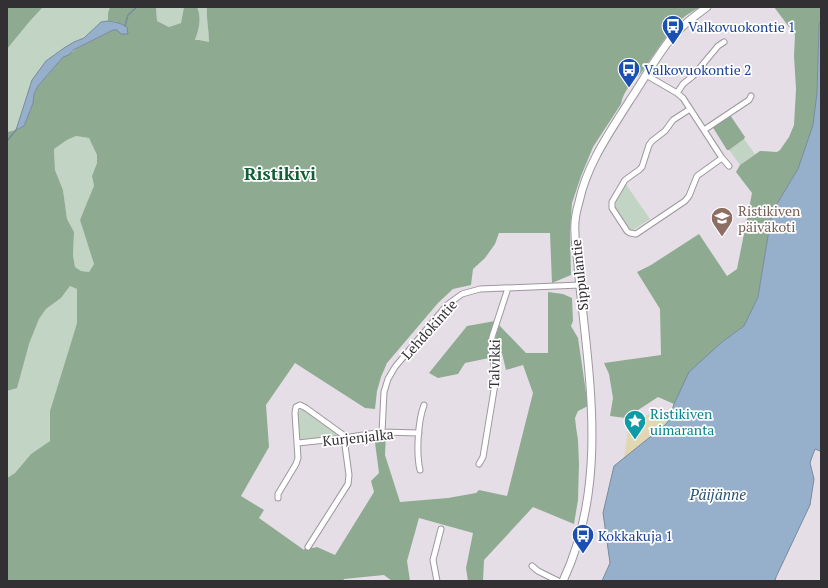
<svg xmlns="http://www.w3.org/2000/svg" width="828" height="588" font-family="'PT Serif',serif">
<rect width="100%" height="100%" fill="#e6dee7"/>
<path fill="#c2d4c3" d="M43 7H110L108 13V21L101 22 84 38 74 42 64 48 46 61 26 97 16 130 7 132V49L30 21Z
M156 7H184L181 23 169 27 157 21Z
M197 7H207C206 19 209 30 209 42L199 40 195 41C198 29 203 19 197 7Z
M76 136 89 138 97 155V163L92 176 94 186 88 200 80 220 94 264 89 272 81 271 75 267 73 255 74 232 67 219 63 190 55 170 54 149 67 140Z
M744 139 755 154 740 165 729 150Z
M625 183 650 219 633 230 629 229 614 206 615 201Z
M70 286 77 289V323L50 411V441L31 454 15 473 7 478V391H9L29 344 39 319 46 309 61 298Z
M302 410H305L336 431V436L334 437 306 440C302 440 300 439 299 436L297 416 299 411Z"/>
<path fill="#8eab91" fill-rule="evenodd" d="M7 7H43L30 21 7 49Z
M110 7H156L157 21 169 27 181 23 184 7H197C202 18 199 29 195 40H199L209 42C209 30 206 19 207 7H700C695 10 689 13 684 17 667 32 655 54 641 73 632 84 624 89 621 104L593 147 581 176 572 203 570 231 571 275 552 283 550 233H499L495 244 485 258 473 269 471 285 453 289 438 303 387 363 381 377 377 391 375 409 365 408 295 363 266 405 269 447 241 496 264 510 259 518 304 550 307 545 313 548 317 547 335 555 374 492 371 481 379 473 374 435 386 434 385 455 400 502 448 498 476 493 479 490 507 496 533 393 523 365 506 370 502 353 494 354C493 344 496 335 499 325L526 353H548V292L563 294 572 298 573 321 571 326 578 338 588 406 578 411 575 418 576 427 578 440 579 464 578 500 574 524 533 507 484 560 483 581H468L466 568 473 533 419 518 407 561 410 581H392L384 575 344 579 343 581H7V478L15 473 31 454 50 441V411L77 323V289L70 286 61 298 46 309 39 319 29 344 17 388 7 391V132L16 130 24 126 33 103 34 94 38 86 63 57C70 55 73 50 79 47L113 30H117V22L108 21V13ZM76 136 89 138 97 155V163L92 176 94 186 88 200 80 220 94 264 89 272 81 271 75 267 73 255 74 232 67 219 63 190 55 170 54 149 67 140Z
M774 7H821V20L819 25 817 93 813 125 798 169 772 212 758 297 744 326 722 342 690 372 674 404 658 397 626 418 610 416 613 398 609 374 604 363 661 355 660 309 637 272 651 265 699 234 727 276 737 269 752 193 736 172 740 165 760 151 777 152 780 150 789 137 794 125 796 89 794 56 795 35Z
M730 115 745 137 744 139 729 150H727L712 126Z
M495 321 489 347V358L465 363 458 374 438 378 429 373 467 326Z"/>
<path fill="#e1d7b2" d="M659 410 669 420 665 425 624 458 629 423Z"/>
<path fill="#96b0cb" stroke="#788a9e" d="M821 20V451H820L815 449 812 457 810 463 814 479 810 505 776 577 775 581H602L610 563 603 513 614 466 665 425 669 420 674 404 689 372 722 342 744 326 758 297 772 212 798 169 813 125 817 93 819 25Z
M108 21C115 22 121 23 127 27L128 34H121L117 30H113L73 50 69 55 63 57 38 86 34 94 33 103 24 126 16 130 32 80 46 61 64 48 74 42 84 38 101 22Z"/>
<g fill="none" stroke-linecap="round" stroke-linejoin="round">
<path stroke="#788a9e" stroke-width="1.5" d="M125 26 128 15 137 7
M7 141 16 130"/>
<g stroke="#9e979f" stroke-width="7">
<path id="street" d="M646 75 677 93 683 98 722 158 729 166
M677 93 683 84 693 76 718 46 724 42
M690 109 673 120 665 131 652 141 649 145 642 167 639 170 625 180 612 202V208L627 231 630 233 636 234 685 201 689 196 697 176 722 158
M704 130 749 100 751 96
M382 432 384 392 388 379 395 367 447 305 462 294 480 289 580 285
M298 443 344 438 382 432 419 433
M479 464 483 457 495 384V371L491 348 492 337 508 288
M420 470C416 453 418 421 424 405
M278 498V494L296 464 298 458 295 413 296 407 300 405 306 408 346 437
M308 547 348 484 349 475 344 438
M532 566 538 571 558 581
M437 581 433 560 441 529"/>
</g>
<g stroke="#9e979f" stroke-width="9">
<path id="secondary" d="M563 581C603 496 593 404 583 314 581 297 579 281 578 264 577 254 575 244 575 233 574 223 576 212 579 202 587 164 610 132 630 100 644 79 656 57 672 37 682 25 695 16 707 7"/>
</g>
<use href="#street" stroke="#fff" stroke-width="5"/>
<use href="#secondary" stroke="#fff" stroke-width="7"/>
</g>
<defs>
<g id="bus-pin" transform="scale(1.15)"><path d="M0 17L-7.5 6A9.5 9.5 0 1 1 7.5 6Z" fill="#1a4fb4" stroke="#fff"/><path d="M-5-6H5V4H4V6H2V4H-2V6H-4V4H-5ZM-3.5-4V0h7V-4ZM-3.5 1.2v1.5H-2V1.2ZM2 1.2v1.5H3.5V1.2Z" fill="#fff"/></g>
<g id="school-pin" transform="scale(1.15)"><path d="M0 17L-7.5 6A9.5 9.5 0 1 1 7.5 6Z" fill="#8d6e63" stroke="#fff"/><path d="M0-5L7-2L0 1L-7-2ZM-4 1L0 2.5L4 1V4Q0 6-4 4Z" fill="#fff"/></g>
<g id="sight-pin" transform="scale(1.15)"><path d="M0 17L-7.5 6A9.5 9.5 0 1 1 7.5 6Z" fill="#0f9aa8" stroke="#fff"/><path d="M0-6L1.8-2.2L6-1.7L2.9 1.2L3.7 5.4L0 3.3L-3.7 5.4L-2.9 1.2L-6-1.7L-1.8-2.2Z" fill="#fff"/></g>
</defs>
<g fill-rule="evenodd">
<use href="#bus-pin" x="673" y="26"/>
<use href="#bus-pin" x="629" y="69"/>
<use href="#school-pin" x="722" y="218"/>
<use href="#sight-pin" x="635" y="421"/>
<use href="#bus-pin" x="583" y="535"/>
</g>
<g text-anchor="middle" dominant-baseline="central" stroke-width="3.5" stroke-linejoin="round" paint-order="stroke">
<g font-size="14" fill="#164399" stroke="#fff" text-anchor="start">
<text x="688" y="26">Valkovuokontie 1</text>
<text x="644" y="69">Valkovuokontie 2</text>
<text x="598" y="535">Kokkakuja 1</text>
</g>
<g font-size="14" fill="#785e54" stroke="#fff" text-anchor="start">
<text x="738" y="210">Ristikiven<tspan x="738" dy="16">päiväkoti</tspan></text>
</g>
<g font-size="14" fill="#333034" stroke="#fff">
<text transform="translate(579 275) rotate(-96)">Sippulantie</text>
<text transform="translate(429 329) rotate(-48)">Lehdokintie</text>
<text transform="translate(494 364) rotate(-89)">Talvikki</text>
<text transform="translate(358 437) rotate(-6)">Kurjenjalka</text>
</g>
<g font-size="14" fill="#0d838f" stroke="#fff" text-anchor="start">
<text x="650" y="413">Ristikiven<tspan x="650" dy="16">uimaranta</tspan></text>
</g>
<g font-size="15" font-style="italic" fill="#295177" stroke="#fff">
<text x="718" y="494">Päijänne</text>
</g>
<g font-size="18" font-weight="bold" fill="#105f35" stroke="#fff">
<text x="280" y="173">Ristikivi</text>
</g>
</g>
<rect width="828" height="588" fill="none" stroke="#333034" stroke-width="16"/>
</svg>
